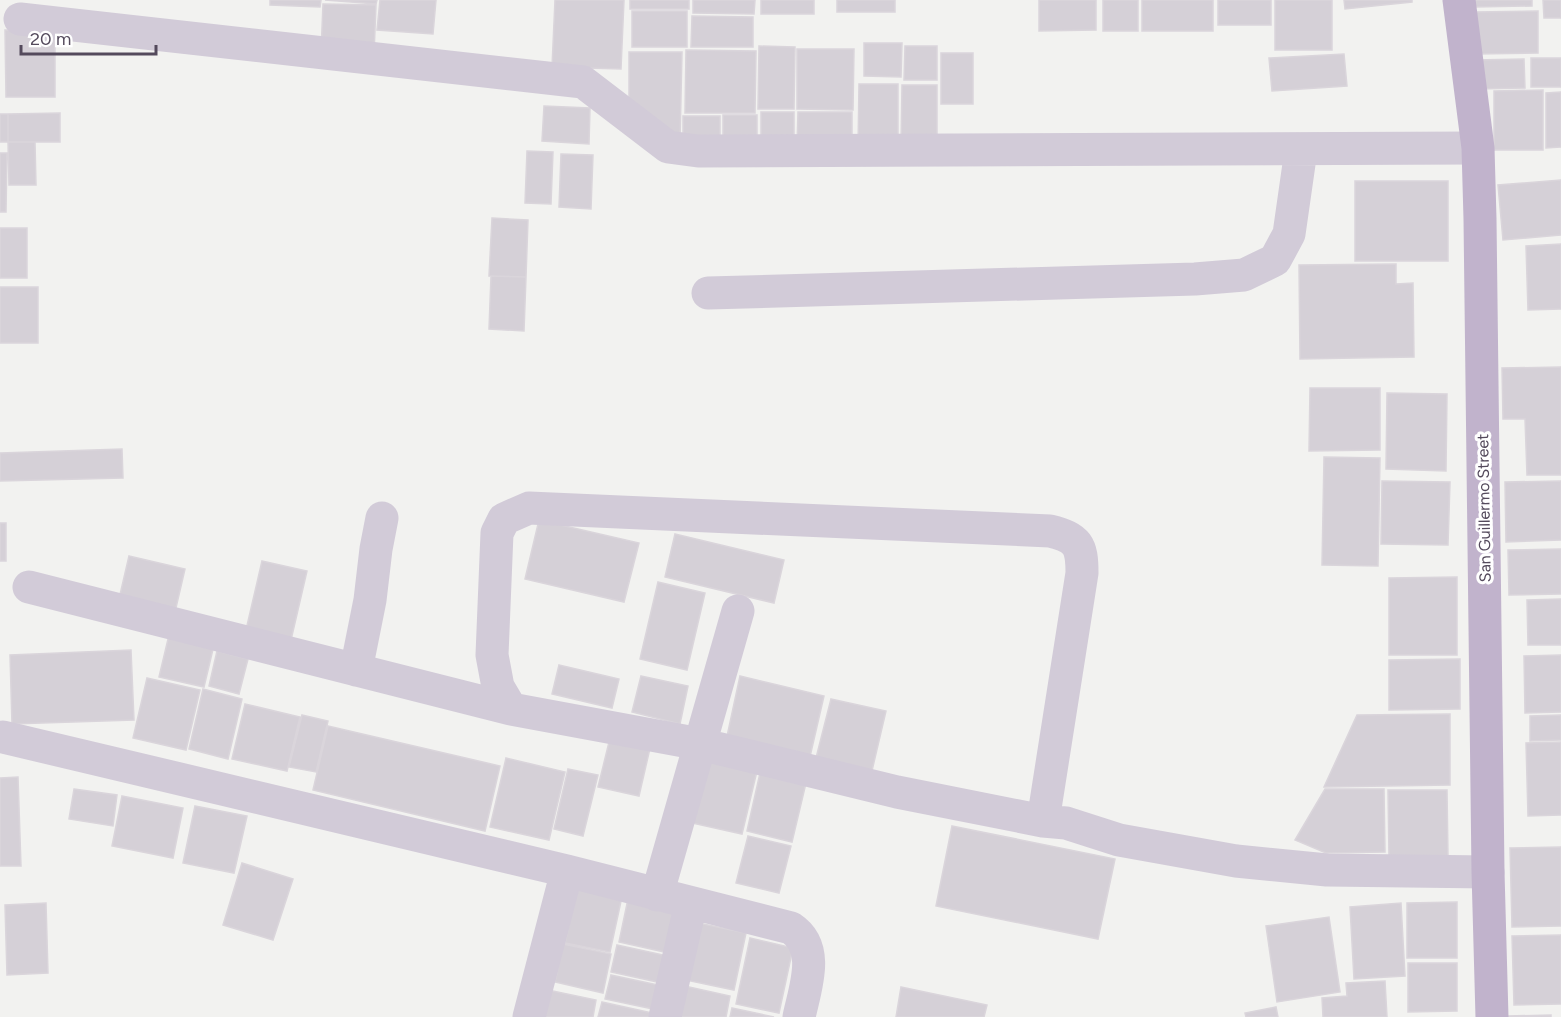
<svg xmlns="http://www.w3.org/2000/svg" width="1561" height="1017" font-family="Figtree,sans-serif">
<rect width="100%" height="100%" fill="#f2f2f0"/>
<path fill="#d5d0d7" stroke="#dad5db" stroke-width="1.5" d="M270 0H321L320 7 270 5Z
M325 0H377L376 4Z
M380 0H436L433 34 377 30Z
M555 0H624L621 69 552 67Z
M630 0H689V9H630Z
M693 0H755L754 14 693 13Z
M761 0H814V14H761Z
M837 0H895V12H837Z
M1039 0H1096V30L1039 31Z
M1103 0H1138V31H1103Z
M1142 0H1213V31H1142Z
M1218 0H1271V25H1218Z
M1275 0H1332V50H1275Z
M1344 0H1412V2L1345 9Z
M1474 0H1532V6L1474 7Z
M1543 0H1561V18H1544Z
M323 4 376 5 374 54 321 52Z
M632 11H687V47H632Z
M1538 11V53L1476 54 1475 12Z
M692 16 753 17V47H691Z
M5 30H55V97H6Z
M864 43H902L901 77 864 76Z
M759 46 795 47 794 109H758Z
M905 46H937V80H904Z
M797 49H854L853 110 797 109Z
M686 50 756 51 755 113H685Z
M629 52H682L680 141 629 105Z
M941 53H973V104H941Z
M1344 54 1347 86 1272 91 1269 58Z
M1531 58H1561V87H1531Z
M1524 59 1525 88 1474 89 1475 60Z
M859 84H898V149L858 148Z
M902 85H937V146H901Z
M1543 90V150H1494V91Z
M1561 92V147L1546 148V93Z
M544 106 590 108 589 144 542 141Z
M761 112H794V144H761Z
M798 112H852V146H797Z
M60 113V142H8V114Z
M0 114H8V142H0Z
M723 115H757V147L723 146Z
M683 116H720V143H683Z
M8 142H35L36 185H9Z
M527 151 553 152 551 204 525 203Z
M0 153H7L6 212H0Z
M561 154 593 155 591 209 559 207Z
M1561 180V235L1503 240 1498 185Z
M1355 181H1448V261H1355Z
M492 218 528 220 526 277 489 276Z
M0 228H27V278H0Z
M1561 244V309L1528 310 1526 246Z
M1396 264V284L1413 283 1414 357 1300 359 1299 265Z
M491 276 526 277 524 331 489 329Z
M0 287H38V343H0Z
M1561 367V475H1527L1525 419H1503L1502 368Z
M1310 388H1380V450L1309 451Z
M1387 393 1447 394 1446 471 1386 469Z
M122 449 123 478 0 481V453Z
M1324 457 1380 458 1378 566 1322 565Z
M1382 481 1450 482 1448 545 1381 544Z
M1561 481V540L1506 542 1505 482Z
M539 520 639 543 624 602 525 579Z
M0 523H6V561H0Z
M675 534 784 560 774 603 665 577Z
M1561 549V594L1509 595 1508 550Z
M129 556 185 569 175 612 119 599Z
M262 561 307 571 291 640 246 630Z
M1457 577V655H1389V578Z
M658 582 705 593 687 670 640 659Z
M1561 599V645H1528L1527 600Z
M169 635 214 645 204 687 159 677Z
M131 650 134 720 12 724 10 655Z
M217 651 248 659 239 694 209 686Z
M1561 655V712L1525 713 1524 656Z
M1460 659V709L1389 710V660Z
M559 665 619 679 612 708 552 694Z
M641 676 688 686 680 724 632 712Z
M740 676 824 696 809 761 726 741Z
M147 678 200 690 186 750 133 738Z
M203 689 242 699 228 759 189 749Z
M831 699 886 711 871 775 815 762Z
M245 704 300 717 287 771 232 759Z
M1450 714V785L1324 787 1357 715Z
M302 715 328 721 316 772 289 767Z
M1561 715V740L1530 741V716Z
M328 726 500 766 485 831 313 790Z
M611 734 651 744 639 796 598 787Z
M1561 742V815L1528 816 1526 743Z
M506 758 565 772 549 840 490 827Z
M707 759 757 771 742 834 692 823Z
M568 769 598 775 583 836 554 829Z
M760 773 806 783 792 842 747 831Z
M18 777 21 866H0V778Z
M74 789 117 795 113 826 69 819Z
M1325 789H1384L1385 852 1326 853 1295 840Z
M1388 790H1447L1448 857H1389Z
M122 796 183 808 173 858 112 846Z
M195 806 247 816 234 873 183 863Z
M952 826 1115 859 1098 939 936 906Z
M748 836 791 846 779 893 736 883Z
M1561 847V926L1512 927 1510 848Z
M242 863 293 879 273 940 223 925Z
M578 883 623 892 610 952 565 943Z
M628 899 678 910 669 953 619 942Z
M1457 902V958H1407V903Z
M46 903 48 973 7 975 5 905Z
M1401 903 1405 976 1354 979 1350 907Z
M1329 917 1340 992 1277 1002 1266 926Z
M694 922 746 933 734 990 681 979Z
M1561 935V1004L1514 1005 1512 936Z
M750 938 793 948 779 1013 736 1004Z
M563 944 611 954 603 993 555 982Z
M617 945 668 956 662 983 611 972Z
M1408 963H1457V1011L1408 1012Z
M611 975 663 986 658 1010 605 999Z
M1385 981 1387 1017H1323L1322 998 1347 996 1346 983Z
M680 985 730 996 726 1017H673Z
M901 987 987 1005 984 1017H896Z
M548 990 596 1000 593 1017H542Z
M602 1002 657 1014 656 1017H598Z
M1276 1007 1278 1017H1246L1245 1013Z
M732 1008 774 1017H730Z
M1551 1015V1017H1508V1016Z"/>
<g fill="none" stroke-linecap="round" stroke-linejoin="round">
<path stroke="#d2cbd8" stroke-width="33" d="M20 19 583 82 668 147 698 151 1478 148
M708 293 1195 279 1244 275 1275 260 1289 234 1301 150
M29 587 511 709 700 744 897 792 1043 821 1066 823 1119 840 1236 861 1327 870 1488 872
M356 670 370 600 376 549 382 518
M511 709 498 687 492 655 497 533 504 519 529 508 1050 531C1078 538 1082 545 1082 573L1043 821
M3 737 567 871 791 928C821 948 805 988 799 1017
M657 895 738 611
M529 1017 567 871
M665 1017 691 903"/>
<path stroke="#c1b3cc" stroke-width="33" d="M1459 0 1478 148 1480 219 1488 872 1492 1017"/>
</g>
<g text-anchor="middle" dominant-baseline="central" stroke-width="6" stroke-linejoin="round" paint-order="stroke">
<g font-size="16" fill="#544a5c" stroke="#fff">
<text transform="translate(1484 508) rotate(-91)">San Guillermo Street</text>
</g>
</g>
<path d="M21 45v9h135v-9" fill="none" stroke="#544a5c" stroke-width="3"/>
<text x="30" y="45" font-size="18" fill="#544a5c" stroke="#ffffff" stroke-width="4.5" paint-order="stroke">20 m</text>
</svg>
